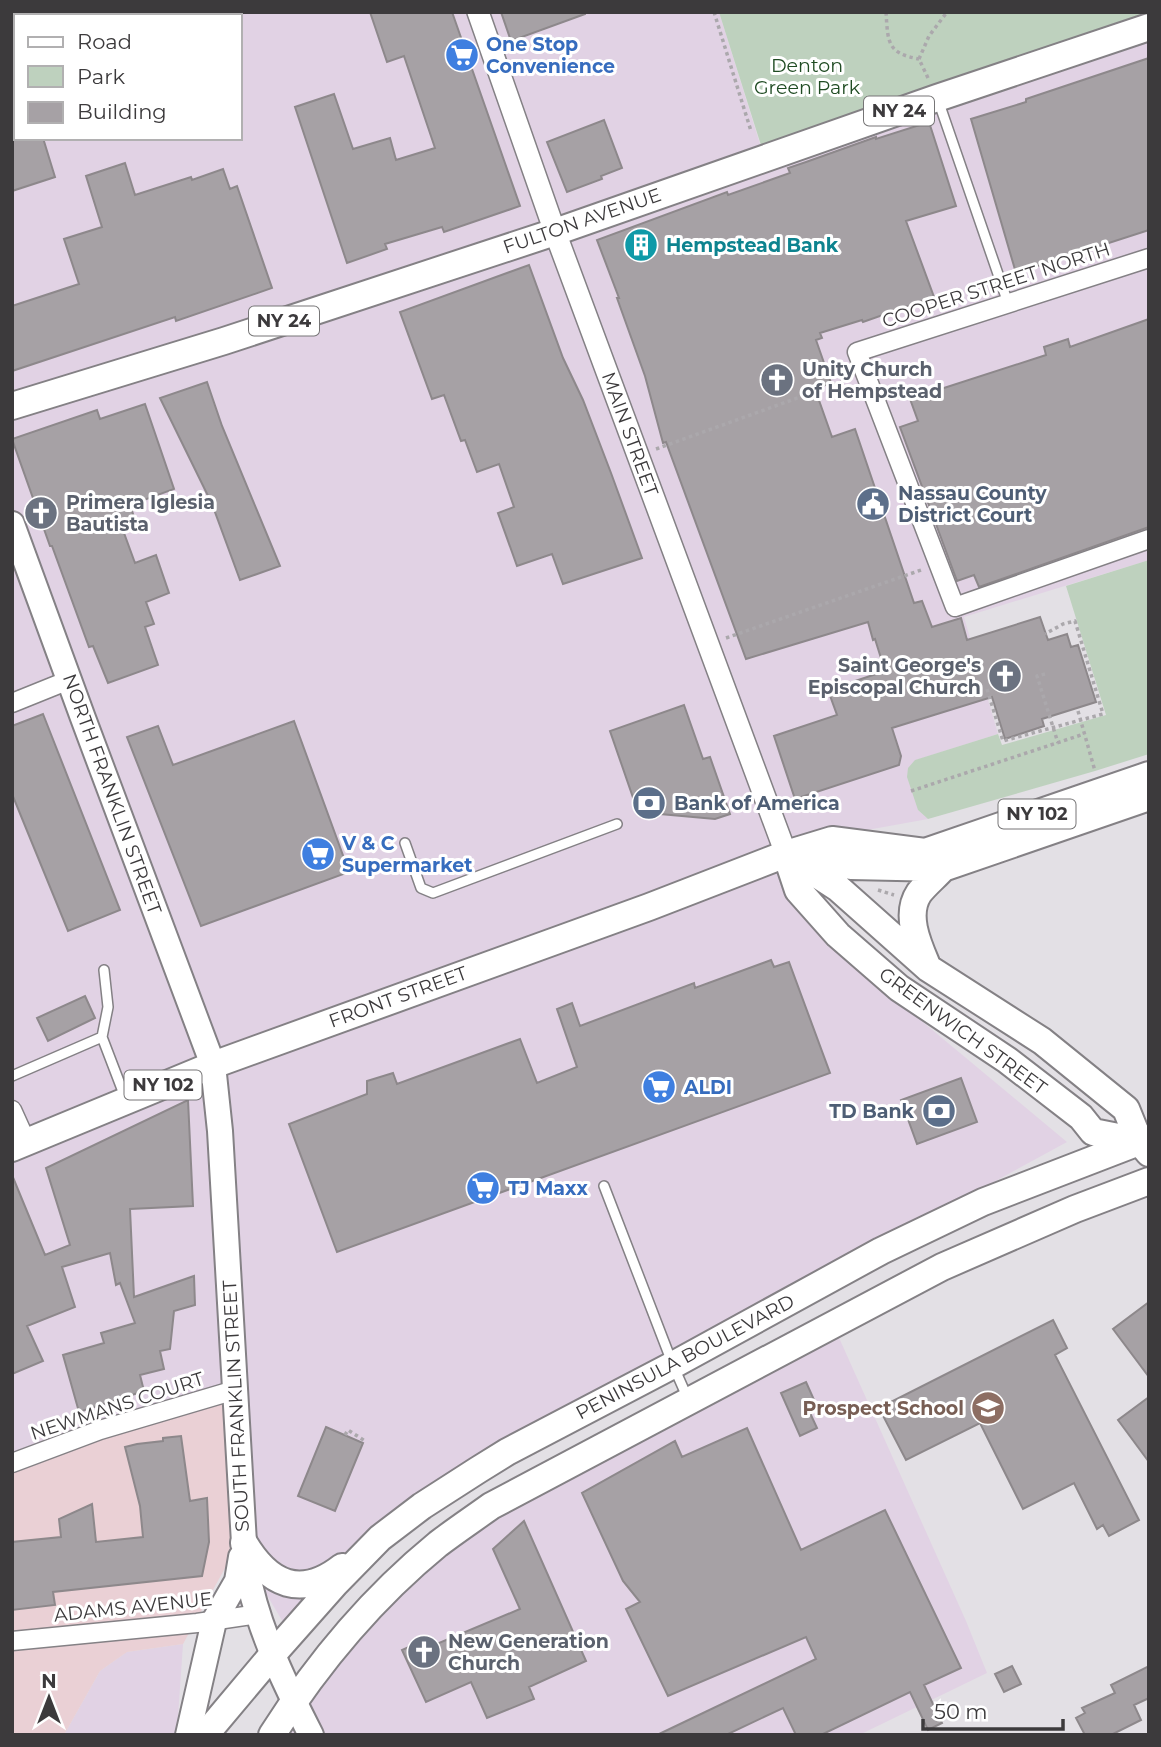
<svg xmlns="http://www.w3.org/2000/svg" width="1161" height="1747" font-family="Montserrat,sans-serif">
<rect width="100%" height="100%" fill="#e3e0e5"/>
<path fill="#e1d2e4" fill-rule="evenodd" d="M12 12H719L764 157 1149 28V560L964 617 998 734 916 760 918 810 928 819 834 836 771 865 841 954 1067 1142 770 1304 381 1531 283 1622 268 1597 240 1541 12 1470ZM16 16H240V138H16Z
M836 1331 966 1621 987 1673 859 1735H280L303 1698 447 1544Z
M183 1644 177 1731 175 1735H64L100 1671 127 1652Z"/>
<path fill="#ead0d5" d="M231 1395 240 1541 183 1644 127 1652 100 1671 64 1735H12V1470L34 1460Z"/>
<path fill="#bed1be" d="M719 12H1149V28L765 158Z
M1149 560V754L1095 771 928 819 918 810 907 777 908 768 915 760 998 734 1002 745 1106 715 1066 586Z"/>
<path fill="#a6a1a5" stroke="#8d888b" stroke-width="2" d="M370 12H452L520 206 444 232 442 227 385 244 387 249 347 263 295 107 334 94 353 149 390 138 396 160 435 148 404 56 387 62Z
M501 12H585V14L511 41Z
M1149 58V230L1016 273 971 119 1026 102V99Z
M604 120 622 168 601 176 602 179 567 192 547 142Z
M929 122 956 206 906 221 934 297 863 322 862 320 820 333 822 338 816 340 831 383 815 389 832 437 855 429 914 603 922 601 932 627 961 618 967 640 1040 617 1048 640 1067 634 1071 647 1078 645 1096 702 1042 719 1044 726 1005 739 992 697 892 728 901 756 899 765 795 799 774 736 837 715 828 690 885 671 875 639 873 640 868 622 746 659 666 442 663 443 645 376 617 298H619L597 240 727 192 728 195 790 173 788 168 806 162 876 137V139Z
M12 138H43L55 177 12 191Z
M125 163 135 195 191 177 192 180 223 169 230 189 237 186 272 288 176 321 175 317 12 371V306L79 284 64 239 102 227 86 176Z
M529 265 563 358 583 400 611 473 642 558 563 584 552 554 517 566 498 513 514 507 499 464 477 472 465 440 461 441 444 395 432 399 400 312Z
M1149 319V527L979 587 974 575 957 581 900 427 918 421 910 399 1046 355 1044 347 1068 339 1070 347Z
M207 382 222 426 280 566 240 580 212 504 160 398Z
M145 404 174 489 130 505 134 517 120 522 135 563 156 555 169 593 146 602 154 624 145 627 158 665 108 683 93 646 89 647 52 546H50L12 439 97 410 100 419Z
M684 705 703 759 710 757 730 814 715 819 638 812 610 731Z
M43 714 120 910 68 931 12 794V726Z
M294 721 349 872 201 926 127 737 158 726 173 765Z
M771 960 774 967 789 962 830 1073 337 1252 289 1124 367 1094V1081L393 1073 397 1084 520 1039 537 1083 577 1067 557 1009 572 1003 580 1026 694 983 695 988Z
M85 996 95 1018 48 1041 37 1018Z
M961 1078 977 1122 917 1144 901 1100Z
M188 1100 193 1206 130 1209 134 1297 194 1276 195 1305 174 1311 170 1349 160 1351 164 1369 140 1375 144 1391 79 1412 63 1355 104 1343 101 1333 135 1323 120 1283 116 1285 110 1253 62 1267 75 1307 27 1326 43 1361 12 1374V1175L45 1255 70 1245 46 1168Z
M1149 1302V1377L1113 1329Z
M1053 1320 1067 1348 1055 1355 1139 1520 1109 1536 1103 1525 1097 1529 1074 1483 1023 1509 980 1423 906 1460 879 1408Z
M806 1382 815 1402 811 1403 815 1411 810 1413 817 1428 800 1436 781 1393Z
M1149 1397V1462L1118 1420Z
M326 1427 363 1443 335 1511 298 1496Z
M747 1428 801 1550 885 1510 961 1668 924 1685 942 1723 928 1730 910 1692 821 1735H796L783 1708 726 1735H657L816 1659 806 1637 668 1696 626 1609 640 1602 623 1581 582 1493 675 1441 682 1457Z
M181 1436 190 1501 207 1498 209 1542 202 1576 53 1592 55 1605 12 1610V1542L61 1537 59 1519 92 1504 96 1542 143 1537 140 1506 125 1447 137 1444 163 1441V1438Z
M524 1521 586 1661 529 1687 534 1699 487 1718 471 1682 426 1702 402 1650 429 1638 432 1646 520 1609 493 1549Z
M1012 1666 1021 1684 1004 1692 995 1674Z
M1149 1666V1698L1134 1705 1141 1720 1111 1735H1085L1076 1718 1085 1713 1082 1708 1115 1693 1111 1685Z"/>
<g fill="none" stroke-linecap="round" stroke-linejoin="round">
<g stroke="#848185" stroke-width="12">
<path id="service" d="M938 100 1008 303
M405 843 421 888 433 893 617 824
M102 1037 125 1097
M12 1076 102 1037 108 1007 104 970
M604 1186 673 1365 688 1399"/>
</g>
<g stroke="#848185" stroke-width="21">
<path id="minor" d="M82 16 93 12
M12 38 16 37
M1149 258 857 352 955 607 1149 539
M12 703 69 680
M12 1110 26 1141
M12 1463 100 1430 235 1390
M12 1641 197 1623 258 1614"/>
</g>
<g stroke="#848185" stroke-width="24">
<path id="tertiary" d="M478 12 555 232 786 854"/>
</g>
<g stroke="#848185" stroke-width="28">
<path id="secondary" d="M12 524 83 718 213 1065 220 1131 244 1543C246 1557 247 1571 250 1585 262 1637 287 1688 311 1735
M188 1735 214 1621 237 1581 241 1557"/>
</g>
<g stroke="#848185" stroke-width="30">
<path id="primary" d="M12 406 224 341 555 232 937 98 1149 27
M786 854 838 888 928 968 1042 1041 1126 1109 1139 1141 1149 1153
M786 854 798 890 838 935 899 988 1007 1060 1081 1117 1093 1132 1138 1141
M798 857 851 866 943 868 1149 797
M926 963C917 942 905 914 919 893 926 884 936 876 943 868
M12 1148 213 1065 649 907 786 854 832 840 925 852 1149 775
M244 1543C269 1585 301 1599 342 1567
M205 1735 273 1654 335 1584 380 1538 422 1506 478 1470 507 1452 673 1365 881 1251 983 1202 1149 1138
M272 1735C317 1664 372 1598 438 1544 455 1531 473 1519 491 1506L942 1267 1075 1209 1149 1181"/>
</g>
<path stroke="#aba8ac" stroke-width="3.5" stroke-dasharray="3.5 3.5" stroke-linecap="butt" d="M714 12 751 131
M886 12C888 43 887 53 919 59
M928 78 919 59 929 36 947 12
M656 449 850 379
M726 638 924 569
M1045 674 1037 676 1058 743
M987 689 1003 741 1103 714 1075 621 1063 624 1045 634
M1078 711 1095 771
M911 791 1084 734
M878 890 894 895
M345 1435 348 1430 365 1441"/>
<use href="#service" stroke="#fff" stroke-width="9"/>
<use href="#minor" stroke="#fff" stroke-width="18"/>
<use href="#tertiary" stroke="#fff" stroke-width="21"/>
<use href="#secondary" stroke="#fff" stroke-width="24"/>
<use href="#primary" stroke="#fff" stroke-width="26"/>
</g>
<defs>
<g id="supermarket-disc" transform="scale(1.75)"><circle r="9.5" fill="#3f7fe0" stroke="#fff"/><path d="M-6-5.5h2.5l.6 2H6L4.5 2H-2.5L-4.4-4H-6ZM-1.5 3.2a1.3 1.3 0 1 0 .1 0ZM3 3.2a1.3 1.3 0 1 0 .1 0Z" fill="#fff"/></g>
<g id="building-disc" transform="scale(1.75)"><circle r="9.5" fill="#0f9aa8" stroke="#fff"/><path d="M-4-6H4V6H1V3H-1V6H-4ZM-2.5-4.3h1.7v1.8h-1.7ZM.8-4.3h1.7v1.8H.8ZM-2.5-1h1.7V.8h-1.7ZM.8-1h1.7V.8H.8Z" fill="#fff"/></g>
<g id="church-disc" transform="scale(1.75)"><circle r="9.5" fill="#6b7280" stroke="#fff"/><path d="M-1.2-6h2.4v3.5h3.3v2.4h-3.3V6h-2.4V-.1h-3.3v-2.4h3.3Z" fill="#fff"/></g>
<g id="civic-disc" transform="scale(1.75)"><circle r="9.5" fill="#5c6f8a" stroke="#fff"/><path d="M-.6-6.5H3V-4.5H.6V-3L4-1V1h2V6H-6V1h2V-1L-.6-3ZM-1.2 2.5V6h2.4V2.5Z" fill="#fff"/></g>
<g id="bank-disc" transform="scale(1.75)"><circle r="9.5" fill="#5c6f8a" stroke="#fff"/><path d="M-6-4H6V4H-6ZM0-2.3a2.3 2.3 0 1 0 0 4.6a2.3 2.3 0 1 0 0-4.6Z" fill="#fff"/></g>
<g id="school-disc" transform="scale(1.75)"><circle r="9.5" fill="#8d6e63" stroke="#fff"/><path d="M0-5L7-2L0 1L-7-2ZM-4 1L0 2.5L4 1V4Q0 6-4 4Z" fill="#fff"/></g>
</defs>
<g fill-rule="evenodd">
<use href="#supermarket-disc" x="462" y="55"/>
<use href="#building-disc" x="641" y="245"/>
<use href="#church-disc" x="777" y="380"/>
<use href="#civic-disc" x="873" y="504"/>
<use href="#church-disc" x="41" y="513"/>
<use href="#church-disc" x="1005" y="676"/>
<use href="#bank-disc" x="649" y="803"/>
<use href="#supermarket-disc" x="318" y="854"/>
<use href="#supermarket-disc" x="659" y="1087"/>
<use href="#bank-disc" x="939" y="1111"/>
<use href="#supermarket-disc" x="483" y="1188"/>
<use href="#school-disc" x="988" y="1408"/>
<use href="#church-disc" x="424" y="1652"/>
</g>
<g text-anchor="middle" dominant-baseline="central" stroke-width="6" stroke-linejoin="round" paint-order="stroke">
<g fill="#fff" stroke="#767576" stroke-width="2">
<rect x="864" y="96.5" width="70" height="29" rx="5"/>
<rect x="249" y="306.5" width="70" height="29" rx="5"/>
<rect x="998.5" y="799.5" width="77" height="29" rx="5"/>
<rect x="124.5" y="1070.5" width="77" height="29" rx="5"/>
</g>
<g font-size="18" font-weight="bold" fill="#3c3a3c">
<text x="899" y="111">NY 24</text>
<text x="284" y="321">NY 24</text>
<text x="1037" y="814">NY 102</text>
<text x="163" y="1085">NY 102</text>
</g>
<g font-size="19" font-weight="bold" fill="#366cbe" stroke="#fff" text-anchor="start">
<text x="486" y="44">One Stop<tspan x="486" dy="22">Convenience</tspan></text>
<text x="342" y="843">V &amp; C<tspan x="342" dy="22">Supermarket</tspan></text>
<text x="684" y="1087">ALDI</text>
<text x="508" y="1188">TJ Maxx</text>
</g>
<g font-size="19" fill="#1f4b22" stroke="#fff">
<text x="807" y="65">Denton<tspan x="807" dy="22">Green Park</tspan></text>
</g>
<g font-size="19" fill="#3c3a3c" stroke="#fff">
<text transform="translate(582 221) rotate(-19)">FULTON AVENUE</text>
<text transform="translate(996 285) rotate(-18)">COOPER STREET NORTH</text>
<text transform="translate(630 434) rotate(70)">MAIN STREET</text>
<text transform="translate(112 794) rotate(70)">NORTH FRANKLIN STREET</text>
<text transform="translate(398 997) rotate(-20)">FRONT STREET</text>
<text transform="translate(963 1031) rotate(36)">GREENWICH STREET</text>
<text transform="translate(685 1357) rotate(-28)">PENINSULA BOULEVARD</text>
<text transform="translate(117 1406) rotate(-18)">NEWMANS COURT</text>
<text transform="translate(236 1406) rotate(-93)">SOUTH FRANKLIN STREET</text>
<text transform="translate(133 1607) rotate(-6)">ADAMS AVENUE</text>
</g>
<g font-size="19" font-weight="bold" fill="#0d838f" stroke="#fff" text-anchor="start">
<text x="666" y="245">Hempstead Bank</text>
</g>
<g font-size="19" font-weight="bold" fill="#5b616d" stroke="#fff" text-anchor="start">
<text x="802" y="369">Unity Church<tspan x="802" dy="22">of Hempstead</tspan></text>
<text x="66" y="502">Primera Iglesia<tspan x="66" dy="22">Bautista</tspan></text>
<text x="981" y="665" text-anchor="end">Saint George's<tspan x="981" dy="22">Episcopal Church</tspan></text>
<text x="448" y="1641">New Generation<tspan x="448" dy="22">Church</tspan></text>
</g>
<g font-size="19" font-weight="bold" fill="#4e5e75" stroke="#fff" text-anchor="start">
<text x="898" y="493">Nassau County<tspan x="898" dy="22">District Court</tspan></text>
<text x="674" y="803">Bank of America</text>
<text x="914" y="1111" text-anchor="end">TD Bank</text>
</g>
<g font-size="19" font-weight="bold" fill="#785e54" stroke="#fff" text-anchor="end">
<text x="964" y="1408">Prospect School</text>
</g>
</g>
<rect width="1161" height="1747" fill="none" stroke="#3c3a3c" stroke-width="28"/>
<rect x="14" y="14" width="228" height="126" fill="#ffffff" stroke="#b1b0b1" stroke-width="2"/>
<rect x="28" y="37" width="35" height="10" fill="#ffffff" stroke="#b1b0b1" stroke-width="2"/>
<text x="77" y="49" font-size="21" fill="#3c3a3c">Road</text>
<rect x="28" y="66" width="35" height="21" fill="#bed1be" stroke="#b1b0b1" stroke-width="2"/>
<text x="77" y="84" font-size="21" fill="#3c3a3c">Park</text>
<rect x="28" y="102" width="35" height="21" fill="#a6a1a5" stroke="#b1b0b1" stroke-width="2"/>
<text x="77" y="119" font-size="21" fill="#3c3a3c">Building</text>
<g transform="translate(49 1698)" stroke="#ffffff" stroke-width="5" paint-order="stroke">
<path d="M0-5L12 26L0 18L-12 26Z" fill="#3c3a3c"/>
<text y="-10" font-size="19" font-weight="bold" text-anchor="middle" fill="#3c3a3c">N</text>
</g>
<path d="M923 1719v10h140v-10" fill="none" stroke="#3c3a3c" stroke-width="3.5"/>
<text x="934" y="1719" font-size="21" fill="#3c3a3c" stroke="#ffffff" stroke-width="5" paint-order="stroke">50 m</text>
</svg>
